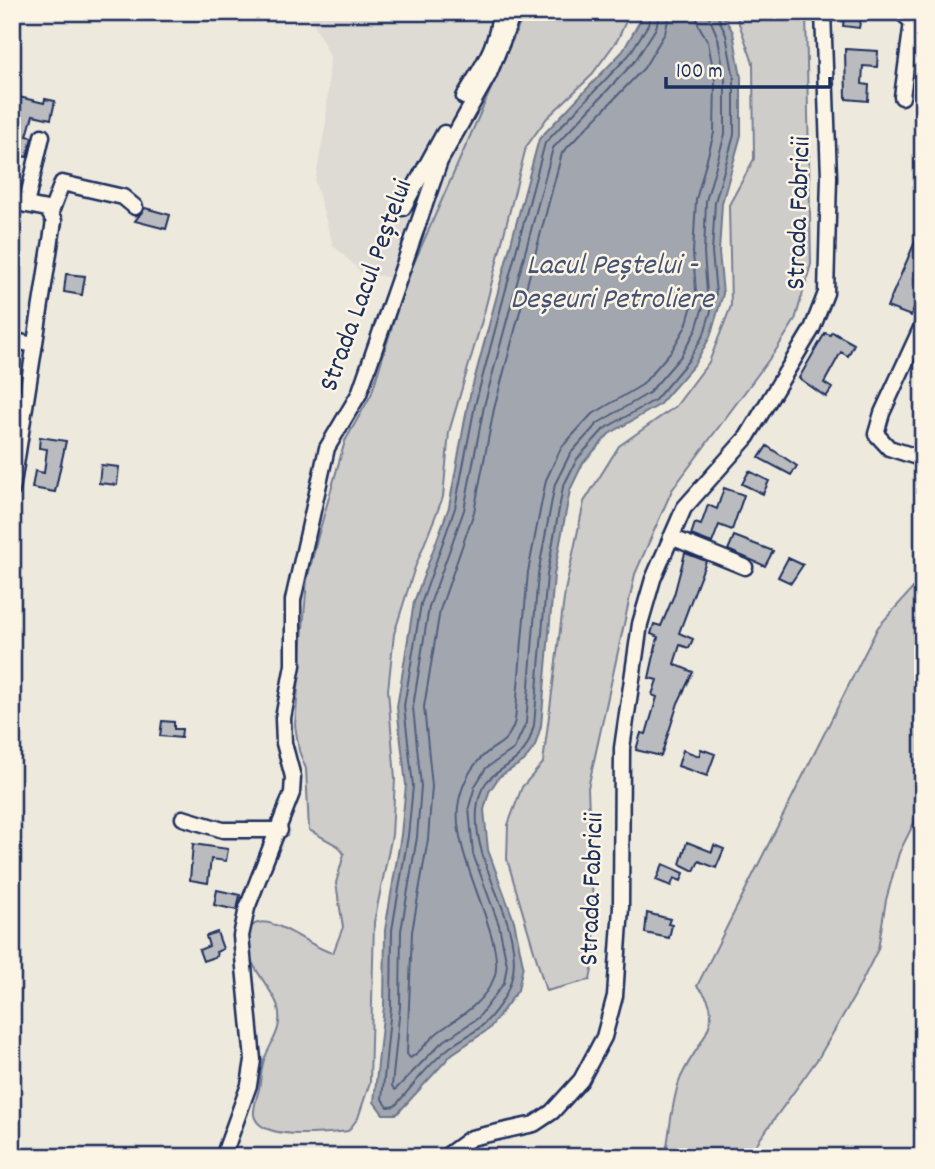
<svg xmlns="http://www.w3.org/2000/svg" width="935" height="1169" font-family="Dekko,sans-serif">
<rect width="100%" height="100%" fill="#eee9dd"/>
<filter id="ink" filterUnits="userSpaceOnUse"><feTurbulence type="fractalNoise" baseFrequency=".0143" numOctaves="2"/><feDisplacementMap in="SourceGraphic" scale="14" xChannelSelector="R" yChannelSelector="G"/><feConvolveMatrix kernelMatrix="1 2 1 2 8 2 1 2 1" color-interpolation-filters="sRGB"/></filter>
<g filter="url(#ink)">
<path fill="#dedbd4" d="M308 12H525L406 281 361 272 333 245 315 182 326 122 330 56Z"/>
<path fill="#cfcdca" stroke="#757e94" stroke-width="2" d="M525 12H630L618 39 590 77 547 118 526 147 483 317 449 432 443 497 414 570 394 634 388 690 395 779 392 835 374 922 370 1082 358 1118 348 1131C328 1133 259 1142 254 1115 253 1108 257 1097 259 1089 261 1079 261 1066 265 1057 273 1039 283 1028 278 1007 274 987 223 941 255 924 273 914 314 950 333 953L343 927 336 883 344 854 338 846 309 830 306 769 299 751 295 725 307 580 318 536 345 441 371 395 406 281Z
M735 12H806L811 264 795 320 776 350 672 490 635 574 588 788 595 955 590 980 546 991 507 859 508 825 522 787 543 763 565 591 584 502 619 446 676 406 709 362 731 306 729 205 754 159 753 63Z
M923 577V805L899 853 886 900 878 949 855 995 819 1057 747 1157H665C670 1133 671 1105 679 1082 690 1049 733 1019 697 986L878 627Z"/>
<path fill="#a2a7af" stroke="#6c778f" stroke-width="2" d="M645 12H721L733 32 741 77V135L722 203 719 252 723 294 710 337 694 365 659 405 609 434 583 463 570 490 554 575 541 726 535 746 524 761 499 777 489 792 484 810 488 850 514 921 523 965 518 990 489 1029 452 1054 397 1114H383L374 1102 384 1006 385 930 401 835 406 785 397 707 414 602 449 507 468 403 539 139 623 51Z"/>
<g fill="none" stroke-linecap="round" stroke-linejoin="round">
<path stroke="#515f7e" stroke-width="2" d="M651 12 648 25 629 55 545 143 475 405 455 508 421 604 404 706 413 786 408 836 392 930 391 1007 382 1099 388 1107 395 1106C412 1087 429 1063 449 1048 460 1039 475 1033 484 1024 519 988 520 957 504 912 492 880 474 845 477 810 480 772 503 774 521 754 529 745 531 735 534 725L547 575 563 487 577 459 604 429 655 400 688 361 704 334 716 294 712 252 715 202 734 135V78L726 35 716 12
M660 12 656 28 635 61 553 148 484 406 464 510 429 607 413 707 421 786 417 837 401 931 400 1007 392 1086 395 1090 441 1043 478 1018 504 983 507 965 499 925 473 854 469 807 475 786 486 768 514 749 526 723 538 574 555 484 570 454 598 423 649 393 681 356 696 330 707 293 704 253 706 201 725 134V79L718 38 707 12
M670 12 665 33 644 68 562 153 494 409 474 512 440 610 424 707 432 786 428 839 412 932 407 1054 410 1058C422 1052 430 1037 441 1030 461 1016 485 1001 494 978 508 943 452 857 458 807 460 790 468 771 480 759 496 742 507 747 515 721L528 572 546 480 561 448 591 415 642 385 672 350 686 326 696 292 693 253 696 200 714 133 715 80 708 42 698 24 696 12"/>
</g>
<path fill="#babbbe" stroke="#1b2f5e" stroke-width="2" d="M845 12H862L859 28 843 26Z
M845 49 878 51 877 67 863 66 862 84 869 85 868 101 846 99Z
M15 96 44 103 45 99 55 101 51 119 33 115 27 136 32 137 27 157 12 154Z
M145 208 170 215 166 229 135 221Z
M923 223V289L911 316 887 307Z
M66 274 85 276 82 295 64 292Z
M832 332 854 344 848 356 841 352 824 383 832 388 826 397 799 378 825 333 830 335Z
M40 437 66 441 55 492 32 488 35 471 44 473 47 449 39 448Z
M767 446 797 466 791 475 759 458Z
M101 465 119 467 117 485 99 483Z
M749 471 769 481 763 494 742 484Z
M724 488 744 495 732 530 719 525 712 543 691 535 695 523 701 525 708 505 717 509Z
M734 536 773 551 765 566 728 550Z
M685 553 706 561 679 633 693 639 689 648 680 645 674 664 693 672 678 703 661 756 636 750 641 733 646 734 657 697 652 695 657 680 649 678 658 637 651 634 654 624 661 626 674 595Z
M788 558 803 565 791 583 778 577Z
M162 721 174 722V729H182L181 738 160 736Z
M701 749 715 754 707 776 678 766 683 750 699 756Z
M687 842 712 852 714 845 724 849 716 868 699 861 694 871 680 864Z
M193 844 228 849 226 861 211 859 208 883 190 880Z
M663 864 684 873 681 881 674 878 671 886 656 880Z
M217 890 240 895 237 910 214 905Z
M647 913 670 919 668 924 672 925 669 938 645 933Z
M217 932 223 949 216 952 217 956 203 961 199 950 209 946 206 936Z"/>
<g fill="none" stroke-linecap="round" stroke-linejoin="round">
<g stroke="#1b2f5e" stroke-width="19">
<path id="minor" d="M901 12 912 22 902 97
M464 97C479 71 500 43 499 12
M12 202 47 209 54 221 12 490
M26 205 42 136
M403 208 444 133
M51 212 62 183 123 197 135 207
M923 324 882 413 876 434 889 448 923 459
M12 340 33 345
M671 537 745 567
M183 818 223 830H280
M223 1157 249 1085 253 1060 241 936 247 908 292 793 293 777 284 743 283 718 293 665V600L327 448 359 394 440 161 489 74 514 12
M445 1157 471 1138 534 1124 552 1112 581 1080 604 1037 615 996 621 907 622 748 640 624 653 579 684 508 747 437 812 329 826 293 829 177 823 12"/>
</g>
<use href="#minor" stroke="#fcf5e5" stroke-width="14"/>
</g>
</g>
<g text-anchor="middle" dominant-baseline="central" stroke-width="5" stroke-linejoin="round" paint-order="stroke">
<g font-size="28" fill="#1b2f5e" stroke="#fcf5e5">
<text transform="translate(801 213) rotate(-88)">Strada Fabricii</text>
<text transform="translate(368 286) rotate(-70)">Strada Lacul Peștelui</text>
<text transform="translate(594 889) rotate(-88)">Strada Fabricii</text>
</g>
<g font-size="30" font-style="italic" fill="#445376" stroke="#fcf5e5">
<text x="612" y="267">Lacul Peștelui -<tspan x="612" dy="34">Deșeuri Petroliere</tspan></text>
</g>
</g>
<rect width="935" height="1169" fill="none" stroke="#fcf5e5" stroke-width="42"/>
<rect x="21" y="21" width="893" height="1127" fill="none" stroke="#1b2f5e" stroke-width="2.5" filter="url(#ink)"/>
<path d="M666 77v10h164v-10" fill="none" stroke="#1b2f5e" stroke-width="3.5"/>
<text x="676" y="77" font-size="21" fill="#1b2f5e" stroke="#fcf5e5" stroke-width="5" paint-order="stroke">100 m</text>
</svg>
